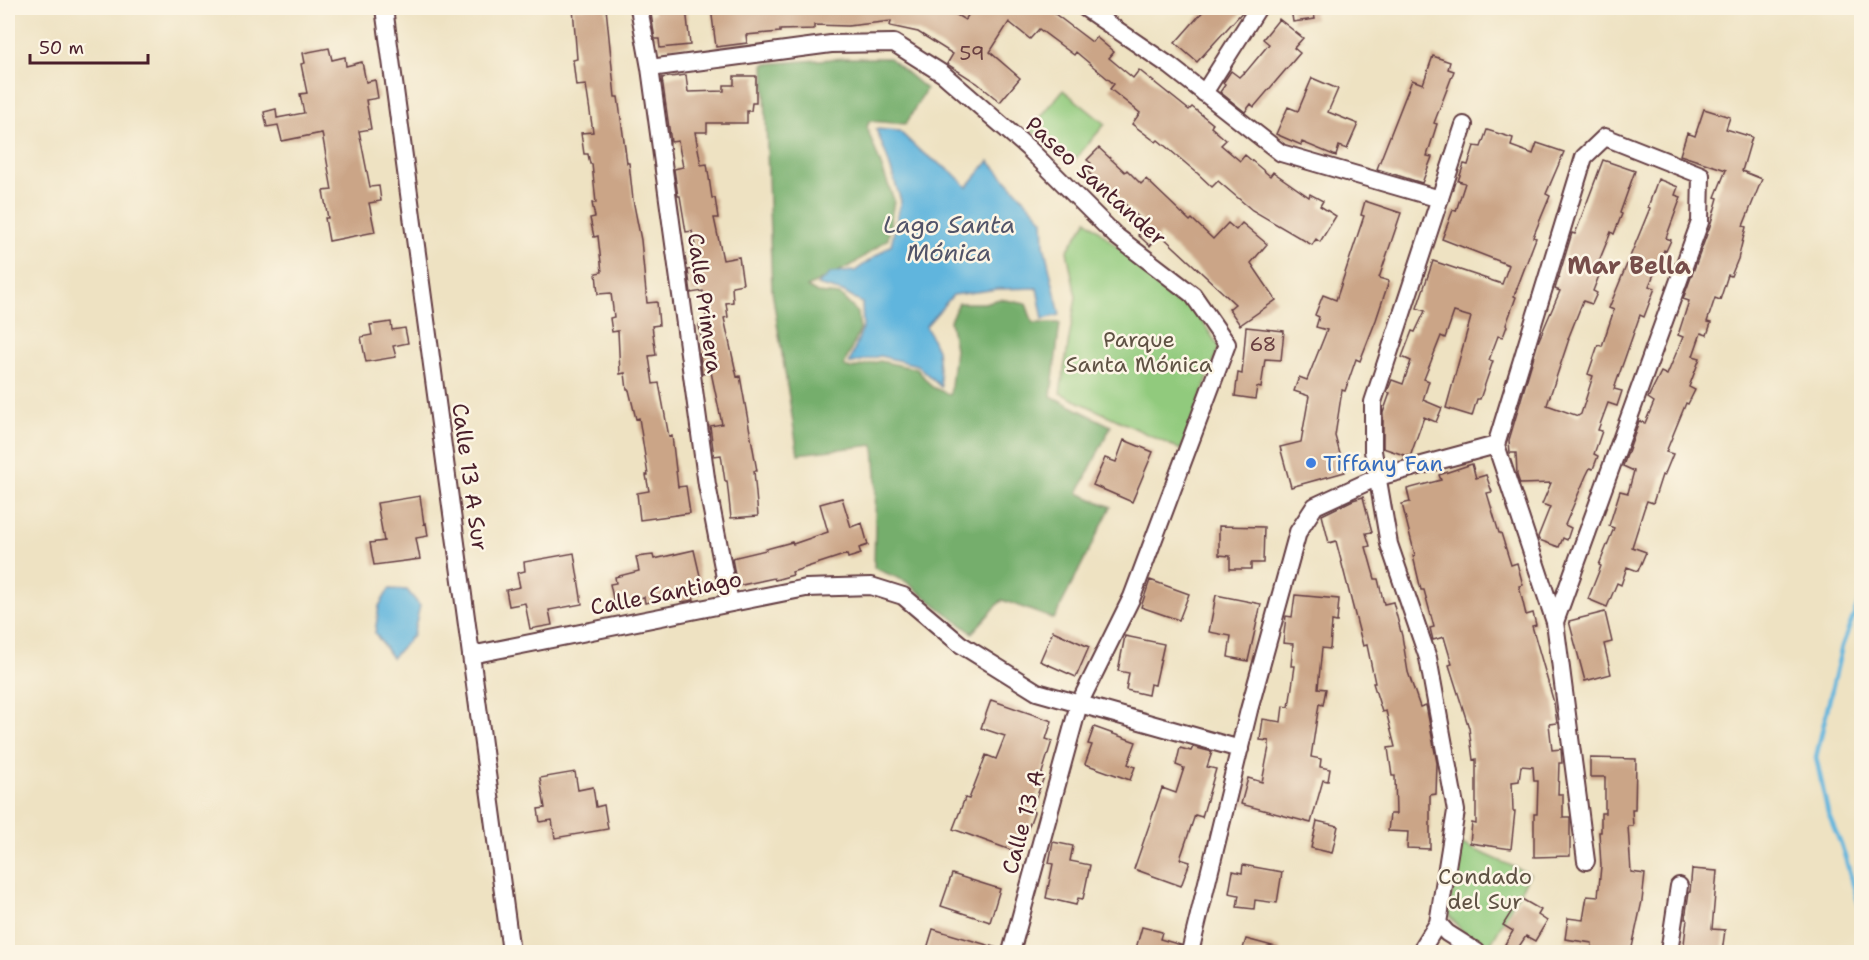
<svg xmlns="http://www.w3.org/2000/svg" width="1869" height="960" font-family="'Shantell Sans',sans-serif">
<rect width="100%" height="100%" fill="#fcf5e5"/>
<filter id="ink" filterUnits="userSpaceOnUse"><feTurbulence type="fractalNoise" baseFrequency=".0167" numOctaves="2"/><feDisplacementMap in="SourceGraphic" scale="12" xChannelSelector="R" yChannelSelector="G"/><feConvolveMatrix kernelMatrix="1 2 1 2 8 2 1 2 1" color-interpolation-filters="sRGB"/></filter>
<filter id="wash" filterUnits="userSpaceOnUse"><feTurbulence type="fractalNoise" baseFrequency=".008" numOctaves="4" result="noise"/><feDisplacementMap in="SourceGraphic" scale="24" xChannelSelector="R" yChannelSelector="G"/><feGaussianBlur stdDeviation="1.35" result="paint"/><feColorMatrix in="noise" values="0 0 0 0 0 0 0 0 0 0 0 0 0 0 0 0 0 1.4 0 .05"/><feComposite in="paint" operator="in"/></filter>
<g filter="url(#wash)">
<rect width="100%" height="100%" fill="#eee2c2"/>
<path fill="#91ca7d" stroke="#6e7454" stroke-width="1.5" d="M1063 90 1105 124 1071 164 1030 130Z
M1087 220 1114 244 1187 298 1219 347 1181 450 1060 393 1076 297 1067 251Z
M1462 844 1530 874 1488 948 1461 930 1448 914Z"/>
<path fill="#74ae6c" stroke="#5f664c" stroke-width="1.5" d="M846 58H889L926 89 906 124 869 121 867 128 894 200 888 239 852 265 807 287 817 293 840 295 858 313 860 330 844 365 850 369 880 361 917 369 932 387 950 395 955 349 950 320 959 303H984L1000 299 1026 304 1033 323H1060L1051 396 1111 426 1078 493 1111 507 1054 619 1002 600 972 633 905 581 874 568 876 476 874 445 798 454 772 291 764 64Z"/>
<path fill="#61b5dd" stroke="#566a84" stroke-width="1.5" d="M876 129 899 131 920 151 952 172 967 187 989 161 1043 220 1044 245 1060 315 1043 319 1037 288 998 289 953 295 926 326 937 350 941 387 917 365 880 356 849 364 863 327 862 303 843 292 817 285 831 273 855 271 891 245 901 201 886 154Z
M389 589 407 590 420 606 413 635 392 658 375 633 379 606Z"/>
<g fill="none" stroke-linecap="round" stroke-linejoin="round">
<path stroke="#61b5dd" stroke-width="4.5" d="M1862 594 1842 646 1816 757 1828 813 1842 847 1862 914"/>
</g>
<g id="blocks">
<path fill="#cba587" d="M573 8H606L615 97H618L627 163H629L633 200 641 240 647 303 657 302 659 325 652 326 656 355 649 356 653 384 659 383 669 437 672 436 678 487 686 486 690 513 640 520 637 493 649 491 646 475H648L639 418 636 419 629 390H627L625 373 620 374 618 331 612 332 610 318 614 317 611 293 598 294 596 273 602 272 598 236 594 237 590 218 595 217 592 203H596L592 164H590L588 154H584L581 133 593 132 586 85 576 86 573 60 577 59Z
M654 8H686L690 45 660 48 659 39H655L651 14H654Z
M711 8H798V9H822V8H945L965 20 973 8H994L1006 13 1011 8H1047L1092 42 1096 37 1114 52 1109 58 1133 78 1139 70 1189 110 1192 107 1213 124 1211 127 1226 140 1221 145 1240 161 1245 155 1270 176 1273 172 1309 197 1310 194 1323 201 1320 206 1336 216 1320 242 1316 239 1312 245 1252 210 1218 181 1212 187 1196 172 1158 140 1156 142 1132 124 1140 113 1110 89 1114 84 1076 52 1074 55 1039 29 1030 39 1009 22 990 52 1020 78 1000 102 977 83 947 64 953 54 918 32 890 26 891 21 848 26 814 25V29L780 30V32L746 35 747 43 716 47Z
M1206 8H1246L1197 62 1175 43Z
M1291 8H1313L1315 19 1293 22Z
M1279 19 1303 38 1294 48 1300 53 1254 107 1251 104 1245 112 1220 92 1225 85 1223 83 1231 71 1239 77 1244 72 1245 73 1269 44 1263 39Z
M329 48 332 60 345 57 346 66 362 62 366 82 375 80 378 98 366 100 371 129 359 131 370 187 379 186 381 201 369 203 375 232 329 241 325 218H328L323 191 332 190 322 133 282 141 278 125 267 127 264 112 276 109 277 118 304 113 300 94 307 93 301 64 305 63 303 53Z
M1433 56 1450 62 1448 69 1454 71 1434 123 1437 124 1427 156 1432 157 1422 183 1377 169 1412 80 1423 84Z
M686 75 688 92 724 91V85H734V76H756V103H752L751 111H747V123H707V132H695L701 165 707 164 712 198H715L718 218H714L723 260 739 257 743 284 732 286 733 302 726 303 728 317 724 318 737 377 740 376 757 471H754L758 516 731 518 727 481H725L721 455 714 456 710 426 722 424 711 372 702 374 700 354 704 353 699 325 707 323 703 291 691 293 688 270 695 269 694 265 699 264 692 231 686 232 680 196H678L674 169 683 167 678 141 671 142 662 78Z
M1312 78 1338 89 1328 112 1358 124 1347 149 1339 146 1336 156 1302 142 1301 145 1276 134 1288 107 1298 111Z
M1704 109 1730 117 1726 129 1752 137 1742 171 1762 179 1743 226 1746 227 1738 259 1731 276 1728 275 1720 300 1715 298 1707 322 1711 323 1707 335 1701 333 1693 356 1700 358 1689 387 1695 390 1688 404 1686 403 1666 452 1673 454 1664 476 1662 475 1653 503 1647 501 1644 509 1632 547 1646 552 1638 571 1627 567 1621 585 1617 583 1607 607 1588 599 1601 566 1599 565 1614 528 1609 526 1620 491 1628 493 1634 471 1623 466 1639 421 1645 423 1654 402 1648 398 1661 372 1667 375 1683 337 1678 335 1689 301 1683 299 1710 226 1718 198 1715 197 1726 170 1680 155 1687 133 1695 136Z
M1487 130 1513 138 1511 146 1533 154 1537 143 1564 152 1546 194 1550 196 1533 237 1536 238 1514 296 1516 297 1506 325 1507 326 1503 337 1498 336 1489 360 1493 361 1480 399H1477L1472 416 1446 408 1471 317 1454 312 1445 338 1441 336 1424 379 1429 381 1423 400 1442 408 1436 422 1424 417 1410 457 1383 448V413L1390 393 1387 392 1392 380 1403 384 1411 361 1402 357 1412 331 1415 332 1425 311 1417 308 1433 261 1502 284 1509 265 1442 239 1453 210 1456 211 1465 183 1458 181 1464 164 1468 165 1474 146 1481 147Z
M1099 148 1125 172 1127 170 1141 184 1146 179 1190 221 1192 219 1213 239 1228 223 1236 230 1242 223 1267 244 1251 263 1276 300 1240 325 1229 309 1235 304 1160 234 1150 246 1138 235 1147 225 1104 184 1102 186 1085 169 1091 163 1087 160Z
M1603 160 1635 171 1620 213 1622 214 1614 234 1611 232 1597 266 1602 268 1593 291 1597 293 1592 304 1583 301 1568 339H1569L1547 405 1578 416 1581 414 1593 376 1588 374 1598 345 1602 346 1614 310 1609 308 1650 208 1648 207 1658 179 1678 187 1675 195 1681 197 1666 238 1671 240 1666 251 1664 250 1649 286 1655 288 1644 317 1640 315 1614 389 1622 391 1617 406 1608 403 1598 430 1602 431 1594 454 1598 456 1593 469 1590 468 1586 476 1565 525 1571 528 1567 540 1563 538 1559 547 1539 540 1538 537 1550 507 1542 504 1551 483 1520 484 1517 475 1516 453H1510L1509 440 1538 342 1560 291 1555 289 1572 233 1575 234Z
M1365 201 1401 213 1379 278 1389 281 1376 320 1360 361 1356 359 1345 391 1342 390 1335 436 1345 472 1291 487 1280 447 1301 442 1309 396 1294 391 1299 377 1307 380 1327 330 1316 327 1319 317 1315 315 1323 295 1336 300 1364 216 1361 215Z
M391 322 392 330 405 328 408 343 393 346 396 357 366 362 361 337 372 335 370 325Z
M1246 327 1284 331 1281 360 1265 359 1261 388 1257 387 1255 399 1235 396 1238 373 1242 374Z
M1124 440 1153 452 1132 502 1093 485 1105 458 1116 462Z
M1472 464 1476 478 1486 475 1492 492 1487 493 1499 533H1501L1511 565 1517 563 1523 585 1519 586 1526 615 1533 613 1536 625 1532 626 1554 703 1557 723 1549 724 1552 750 1561 749 1562 763H1559L1558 794H1563V817H1570V856L1534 857V814H1537L1538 781H1534L1533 767 1521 766 1519 781 1512 782 1513 811H1515L1511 849 1470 843 1472 823 1476 824V759L1473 760 1469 728 1449 665 1452 664 1444 637 1433 640 1430 628 1434 627 1424 590H1421L1413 556 1415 555 1402 504 1410 502 1407 489 1441 480 1439 475Z
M420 496 424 524 426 523 428 536 416 538 420 559 374 565 370 543 384 541 377 503Z
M1363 497 1372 532 1366 533 1370 546 1366 547 1375 579H1378L1384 604 1393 602 1402 636 1408 672 1420 707 1426 705 1437 763 1436 794 1430 795V849L1407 848 1408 832 1388 831 1390 814H1396L1395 776H1392L1388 748 1395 747 1386 711 1382 712 1373 683H1375L1367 645 1363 646 1336 541 1329 543 1322 515 1353 500Z
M842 498 851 527 862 523 868 545 859 548 861 554 848 558 847 554 792 572 793 575 775 580 774 578 737 586 732 558 766 550V549L792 542 793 544 828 532 820 504Z
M1219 526 1264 527 1263 563H1251V569H1230V556L1219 555Z
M694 550 704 593 693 595 694 600 681 602 680 596 645 603 644 597 614 603 610 584 616 583 615 577 639 571 636 557 653 555 654 559Z
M574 553 582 604 549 610 552 625 530 629 525 603 509 606 506 590 520 587 517 573 525 571 524 562Z
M1150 580 1189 594 1179 620 1141 607Z
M1216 595 1261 604 1248 661 1228 657 1231 636 1209 632Z
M1295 595 1339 599 1337 622 1332 621 1330 649 1322 648 1318 688 1326 689 1323 705 1319 704 1311 757 1321 759 1320 767 1330 769 1328 781 1323 780 1311 823 1241 804 1248 778 1262 782 1269 747V741L1260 740 1263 719 1281 722 1283 706 1289 707 1295 666H1291L1293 644 1283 643 1286 616 1292 617Z
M1605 612 1612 642 1604 644 1611 674 1585 681 1569 621Z
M1053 631 1089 647 1076 677 1040 661Z
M1125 636 1164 644 1155 685 1150 684 1148 695 1126 690 1129 673 1118 671Z
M991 700 1052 721 1046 739 1052 741 1041 776 1044 777 1031 811 1034 812 1019 853 953 829 965 798 969 799 986 755 996 759 1005 736 981 728Z
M1094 727 1136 742 1128 764 1135 767 1130 780 1085 764 1092 745 1088 744Z
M1193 747 1212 752 1207 767 1216 769 1202 817 1195 815 1180 859 1190 862 1181 886 1134 869 1162 788 1176 793 1184 768 1176 765 1180 748 1191 751Z
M1590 758 1636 759 1635 810H1632L1633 826H1628L1631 872 1645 874 1642 901 1631 952H1591L1592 943 1565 939 1568 918 1583 920 1587 896 1598 897 1601 866 1599 832H1601V813H1605V777H1590Z
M575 772 578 790 593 787 596 807 604 805 608 829 555 838 552 820 540 822 538 809 545 808 540 778Z
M1317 821 1338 826 1332 853 1311 848Z
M1053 842 1073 846 1070 861 1090 865 1083 899 1078 898 1076 905 1046 898 1053 864 1049 863Z
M1243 865 1282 872 1277 903 1255 900 1254 909 1237 907 1239 895 1229 893 1233 871 1242 873Z
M1692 869 1717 871 1712 929 1725 930 1722 952H1683L1687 919H1685L1689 892H1690Z
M952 874 1000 889 990 922 941 906Z
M1520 898 1541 910 1538 915 1547 921 1535 941 1526 936 1516 951 1505 944 1513 931 1503 925Z
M1142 927 1162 932 1160 939 1181 945 1180 952H1135Z
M933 929 1001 949V952H926Z
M1246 939 1280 948V952H1242Z"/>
</g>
</g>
<g filter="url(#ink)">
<use href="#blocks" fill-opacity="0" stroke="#633c42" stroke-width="1.5"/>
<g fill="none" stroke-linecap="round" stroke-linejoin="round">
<g stroke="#633c42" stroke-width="20">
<path id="minor" d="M384 8 511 952
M639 8 650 68 707 485 730 603
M1085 8 1170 66 1281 153 1440 199
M650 68 831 44 894 43 943 74 1028 148 1116 236 1193 295 1227 344 1132 597 1079 704 1011 952
M1204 93 1258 8
M1555 622 1700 222 1701 175 1605 137 1584 157 1496 445 1555 622 1586 861
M471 655 806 588 871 586 903 596 960 644 1037 692 1240 749
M1438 923 1447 933 1477 952
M1190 952 1249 710 1298 532 1315 506 1378 477 1496 445
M1420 952 1438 923 1456 811 1428 658 1389 544 1373 451V402L1464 125
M1669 952 1679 886"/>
</g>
<use href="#minor" stroke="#fff" stroke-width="16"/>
</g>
</g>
<circle fill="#3f7fe0" stroke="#fcf5e5" stroke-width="2" cx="1311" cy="463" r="6"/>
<g text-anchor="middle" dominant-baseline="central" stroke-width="5" stroke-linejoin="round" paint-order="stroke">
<g font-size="20" fill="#6a4042">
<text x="972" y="53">59</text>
<text x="1263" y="344">68</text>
</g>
<g font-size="22" fill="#4a1f2b" stroke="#fcf5e5">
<text transform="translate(1096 181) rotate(42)">Paseo Santander</text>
<text transform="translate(705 303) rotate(82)">Calle Primera</text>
<text transform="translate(470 477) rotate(82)">Calle 13 A Sur</text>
<text transform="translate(666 593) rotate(-11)">Calle Santiago</text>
<text transform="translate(1023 822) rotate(-75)">Calle 13 A</text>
</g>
<g font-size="22" fill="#5f5244" stroke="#fcf5e5">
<text x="1139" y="339">Parque<tspan x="1139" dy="25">Santa Mónica</tspan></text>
<text x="1485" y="876">Condado<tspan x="1485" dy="25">del Sur</tspan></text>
</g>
<g font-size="22" fill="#366cbe" stroke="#fcf5e5" text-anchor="start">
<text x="1323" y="463">Tiffany Fan</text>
</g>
<g font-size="24" font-style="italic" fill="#525469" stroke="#fcf5e5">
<text x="949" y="225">Lago Santa<tspan x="949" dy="28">Mónica</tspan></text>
</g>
<g font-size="24" font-weight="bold" fill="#774e4b" stroke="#fcf5e5">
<text x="1629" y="266">Mar Bella</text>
</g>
</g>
<rect width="1869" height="960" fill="none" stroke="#fcf5e5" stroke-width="30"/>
<path d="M30 54v9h118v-9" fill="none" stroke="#4a1f2b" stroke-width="3"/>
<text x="39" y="54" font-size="18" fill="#4a1f2b" stroke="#fcf5e5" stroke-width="4.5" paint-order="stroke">50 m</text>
</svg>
